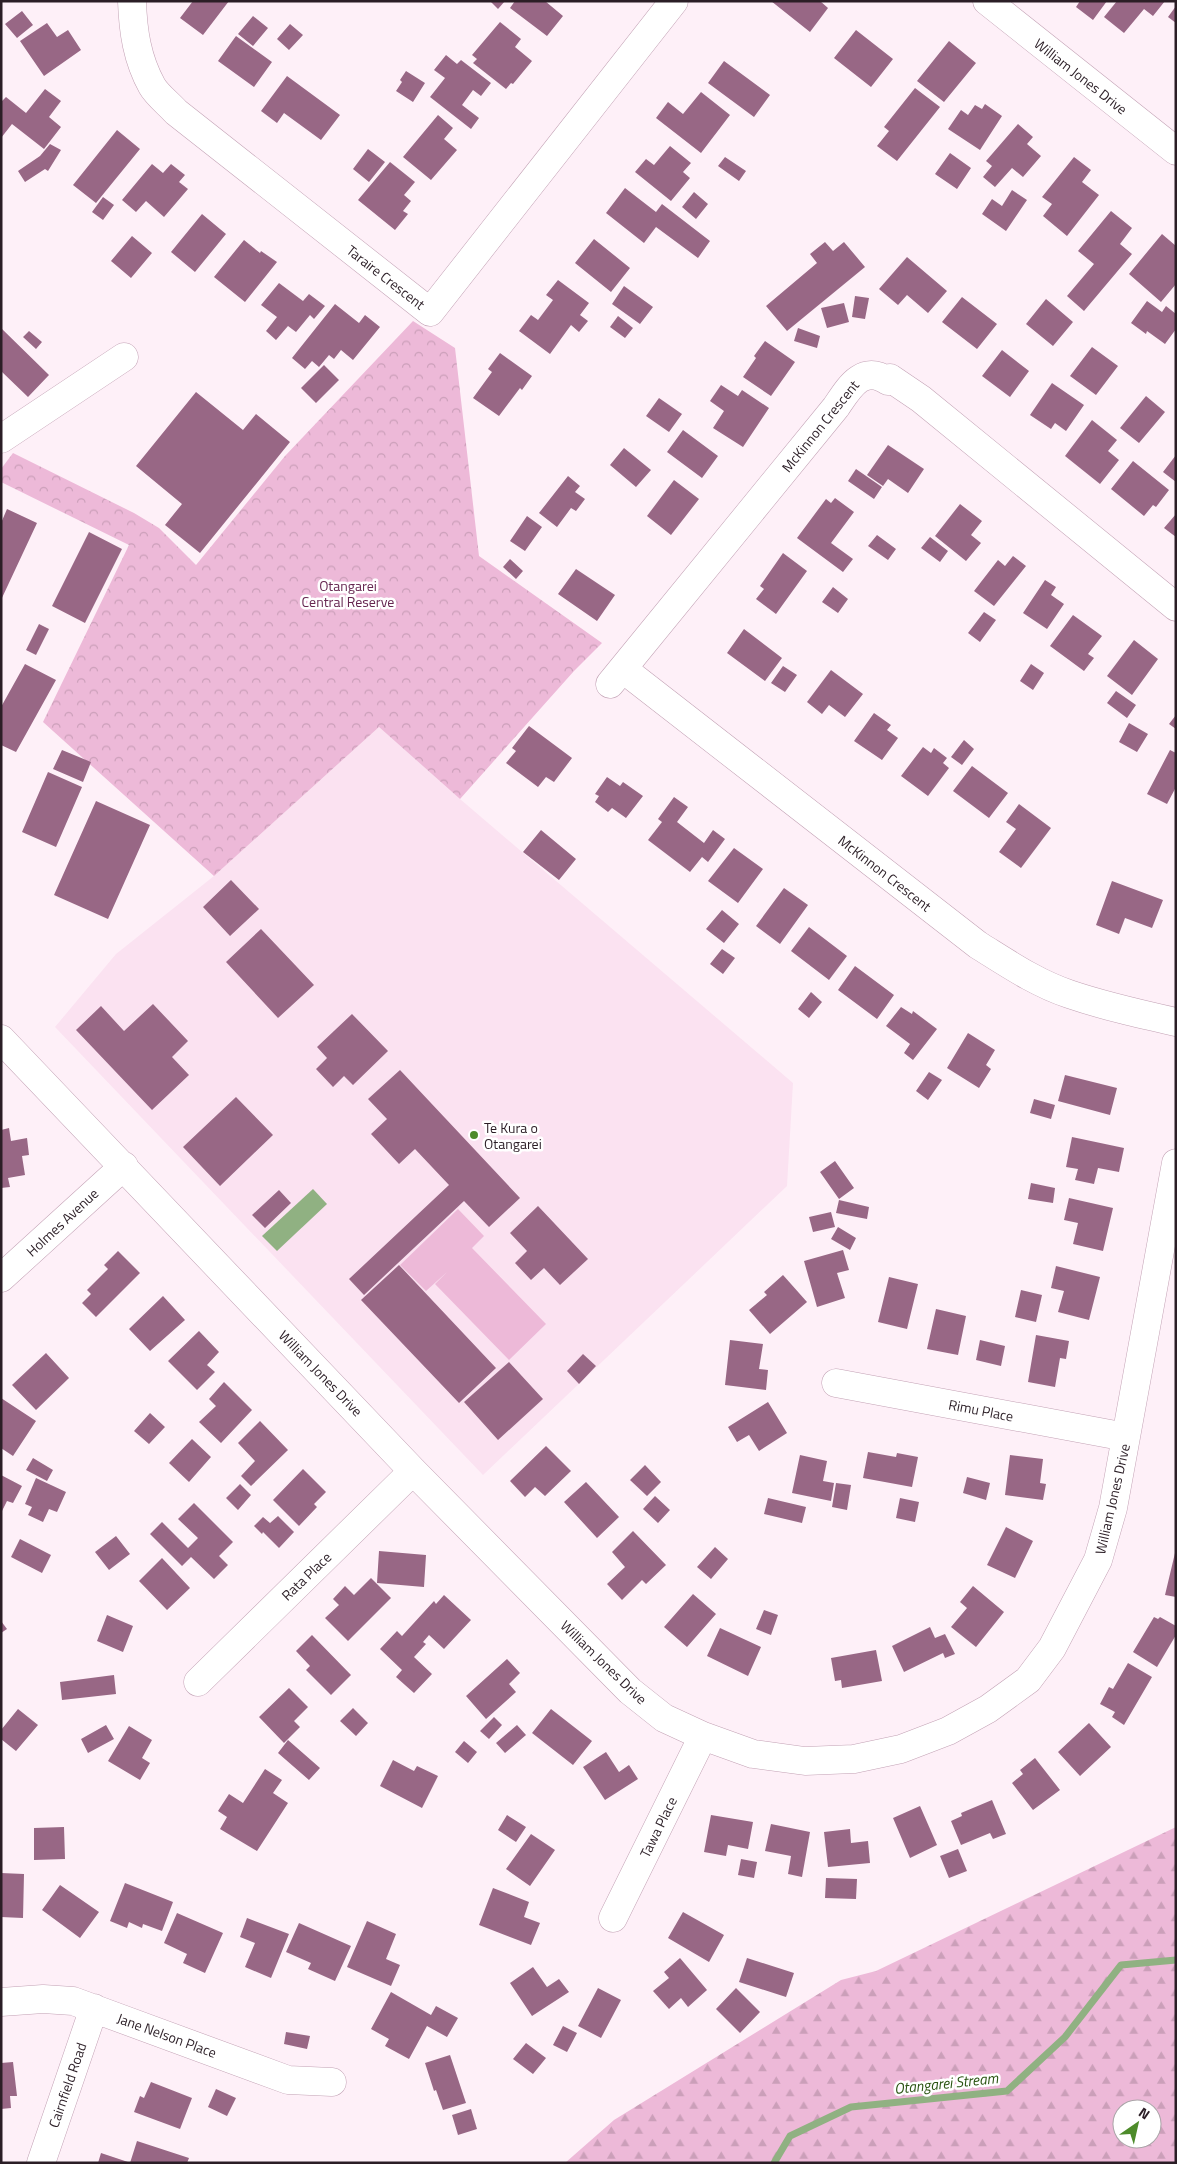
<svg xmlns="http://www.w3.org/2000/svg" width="1177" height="2164" font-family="'Titillium Web',sans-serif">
<defs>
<pattern id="forest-firs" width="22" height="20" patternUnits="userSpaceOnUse" patternTransform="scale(1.25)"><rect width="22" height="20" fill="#edb9d8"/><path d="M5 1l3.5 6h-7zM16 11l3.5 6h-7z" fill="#cb9fb9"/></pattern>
<pattern id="park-crowns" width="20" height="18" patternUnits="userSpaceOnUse" patternTransform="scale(1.25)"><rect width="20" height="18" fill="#edb9d8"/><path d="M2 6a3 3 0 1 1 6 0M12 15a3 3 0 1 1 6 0" fill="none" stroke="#cb9fb9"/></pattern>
</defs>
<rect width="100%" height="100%" fill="#fef0f8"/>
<path fill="#fbe2f1" d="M379 727 460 799 793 1083 787 1186 483 1475 55 1027 116 954 214 876Z"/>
<path fill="url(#forest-firs)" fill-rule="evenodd" d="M1176 1827V2163H565L614 2120 841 1980 876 1971ZM1122 2109H1152V2139H1122Z"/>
<path fill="url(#park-crowns)" d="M413 321 455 348 479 556 602 643 574 671 460 799 379 727 214 876 43 722 129 545 1 482V469L13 453 134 513 159 528 196 565 285 456Z"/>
<path fill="#edb9d8" d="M458 1209 484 1236 472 1248 546 1324 509 1360 435 1284 447 1272 426 1291 400 1265Z"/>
<path fill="#90b182" d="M313 1189 327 1204 277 1251 262 1236Z"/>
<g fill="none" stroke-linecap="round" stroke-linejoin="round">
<path stroke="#90b182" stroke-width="7" d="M774 2163 790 2136 851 2107 1007 2091 1065 2037 1121 1965 1176 1960"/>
</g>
<path fill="#986785" d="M193 1H229L203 35 180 18Z
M490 1H505L498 9Z
M515 1H545L563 16 547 36 510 8Z
M771 1H820L828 8 810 32Z
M1080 1H1107L1093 20 1076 7Z
M1117 1H1165L1153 16 1144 9 1124 33 1104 17Z
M1176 6V23L1168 17Z
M22 11 33 25 17 38 5 24Z
M253 16 268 28 253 46 238 34Z
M500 22 521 39 515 47 532 61 513 84 511 83 506 89 473 63 477 59 472 55Z
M47 23 57 37 68 30 81 50 44 76 20 41Z
M290 24 303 35 289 50 277 39Z
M856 30 893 59 871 87 834 58Z
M236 36 272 62 254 87 218 61Z
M949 41 976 63 944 102 917 81Z
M446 55 457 64 461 60 491 83 481 96 473 90 462 105 479 118 471 129 430 97 445 78 434 70Z
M724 61 770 95 754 117 708 83Z
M406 71 425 83 413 102 396 91 402 82 400 80Z
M287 76 340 115 321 140 284 113 277 123 261 111Z
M915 88 940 107 897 161 877 146 889 131 884 127Z
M45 89 61 101 49 117 61 127 44 149 12 124 1 138V102L6 97 26 113Z
M701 92 730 115 701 153 656 118 668 102 683 114Z
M985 104 1002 116 980 150 948 129 961 110 968 115 975 105 982 109Z
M438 115 453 128 444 139 457 150 431 180 403 157Z
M1018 124 1033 137 1027 144 1041 156 1023 177 1012 168 995 187 983 177 992 166 986 161Z
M117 130 140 149 96 203 73 185Z
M50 144 61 150 48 171 45 169 25 182 18 171 40 156Z
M670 146 691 163 683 172 690 178 671 201 635 172 646 159 654 165Z
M368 149 385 162 369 182 353 169Z
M950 153 971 168 957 189 935 174Z
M725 157 746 171 739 181 718 166Z
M1074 157 1091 170 1082 182 1099 195 1067 236 1043 216 1052 204 1042 197Z
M390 162 415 182 404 195 411 201 403 211 408 214 395 230 358 200Z
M152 164 163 173 171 164 185 175 179 182 188 189 164 217 146 201 136 212 122 200Z
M625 188 656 212 662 204 710 241 698 258 656 227 644 243 606 213Z
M1012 190 1027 200 1006 231 982 214 992 199 1002 206Z
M694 192 708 204 696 219 682 207Z
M103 197 114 205 103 220 92 212Z
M1111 211 1132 228 1120 244 1132 254 1084 311 1067 296 1094 264 1078 251Z
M202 214 226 234 195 272 171 252Z
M1162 234 1176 246V284L1161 302 1129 274Z
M132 236 152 253 131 278 111 261Z
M594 239 630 268 611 292 575 263Z
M244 240 260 253 261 251 277 262 245 302 214 277Z
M825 242 833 251 844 242 865 267 787 331 766 306 817 263 810 254Z
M907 257 947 291 928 313 907 295 898 305 879 289Z
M558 280 589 303 580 315 588 321 579 332 571 325 550 354 519 331 531 315 538 320 553 300 546 295Z
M279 283 303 301 309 294 325 306 314 319 310 315 296 332 288 326 276 340 266 331 277 317 261 305Z
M624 286 653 307 640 324 612 304Z
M855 296 869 298 865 319 852 317Z
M962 297 997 324 977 349 942 322Z
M1046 299 1073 322 1053 346 1026 324Z
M1147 301 1162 312 1166 306 1176 314V329L1165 344 1147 331 1146 334 1131 323Z
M844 303 849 322 827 328 821 308Z
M335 304 359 323 365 315 380 327 353 360 341 350 334 359 329 355 319 367 312 361 305 369 292 358Z
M618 316 633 328 625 338 610 327Z
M1 328 49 375 28 397 1 371Z
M798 328 820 336 817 348 794 341Z
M29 331 42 342 36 349 23 337Z
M765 341 795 362 771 396 743 377 756 358 754 356Z
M1092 347 1118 366 1096 395 1070 376Z
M1002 350 1029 371 1010 397 982 376Z
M500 353 532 376 522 390 520 388 499 416 473 398 492 372 488 369Z
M324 365 339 380 316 403 301 388Z
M1052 383 1084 405 1066 431 1055 423 1051 429 1030 415Z
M721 385 738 396 742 390 769 408 743 447 713 428 724 411 710 401Z
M196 392 243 430 256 414 290 442 200 553 165 525 182 504 136 466Z
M1146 396 1165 412 1139 443 1120 428Z
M659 398 682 414 669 432 646 416Z
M1092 420 1117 440 1108 451 1119 460 1100 484 1065 456Z
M683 430 718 456 702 478 667 452Z
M888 445 924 469 908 493 888 479 883 486 867 475Z
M624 448 651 470 636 487 610 465Z
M1176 455V482L1163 472Z
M1133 461 1169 490 1156 507 1153 505 1144 516 1111 489Z
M856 469 882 487 874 499 848 481Z
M568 476 580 486 575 492 585 499 576 511 571 508 557 527 539 513Z
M674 480 699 499 671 535 647 516Z
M835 498 854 512 831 543 853 559 843 572 797 538 826 499 831 503Z
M960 504 982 521 971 535 981 543 966 561 935 536Z
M7 509 37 523 1 600V523Z
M1176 514V537L1164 528Z
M527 516 542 527 525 551 510 541Z
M89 532 122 549 85 623 52 606Z
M877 535 896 549 888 560 868 546Z
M930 537 948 551 940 562 921 548Z
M783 553 807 571 776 614 756 599 764 589 760 586Z
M1013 556 1026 566 994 606 974 591 998 560 1005 566Z
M510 559 523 571 516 579 503 567Z
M576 569 615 595 597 621 558 594Z
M1045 580 1056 587 1051 595 1064 604 1047 629 1023 613Z
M833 587 848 599 838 613 822 602Z
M984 612 996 620 980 642 968 633Z
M1073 615 1102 636 1088 654 1094 658 1084 671 1050 646Z
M39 624 49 629 36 655 26 650Z
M744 629 782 658 765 681 727 653Z
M1134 640 1158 659 1132 695 1107 676Z
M25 664 56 680 16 752 1 745V707Z
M1031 664 1044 673 1033 690 1020 681Z
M783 666 797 675 785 692 771 683Z
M831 670 863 694 845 717 829 705 822 714 807 702Z
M1116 691 1136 705 1127 718 1107 703Z
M874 713 891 725 887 730 898 738 882 760 854 741Z
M1176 715V729L1169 724Z
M1129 723 1148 734 1137 752 1119 742Z
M529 726 572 758 554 782 546 777 538 787 506 763 516 751 512 748Z
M964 740 974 749 962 765 951 757Z
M923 747 931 753 934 748 947 758 943 763 949 768 928 796 901 776Z
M62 750 91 762 83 782 53 769Z
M1170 750 1176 753V787L1167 804 1147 794Z
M972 766 1008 793 989 818 953 791Z
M48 772 82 787 56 847 22 832Z
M607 777 620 786 623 782 643 796 626 818 612 808 608 812 595 802 599 796 595 794Z
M674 797 688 807 677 822 704 843 713 830 725 839 708 862 702 857 690 872 648 840 662 822 658 819Z
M96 801 150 825 108 919 54 895Z
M1019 804 1051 828 1021 868 999 852 1016 829 1006 822Z
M541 830 576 859 559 880 523 852Z
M734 848 763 869 738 903 708 881Z
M231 880 259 909 230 936 203 907Z
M1112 881 1163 900 1152 928 1125 918 1119 934 1096 925Z
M784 888 808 905 780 944 756 926Z
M722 910 739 924 724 943 706 929Z
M809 927 847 956 829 980 791 951Z
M261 929 314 985 278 1018 226 962Z
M722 949 735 958 723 974 710 964Z
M855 966 894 995 877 1019 838 990Z
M811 992 822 1002 809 1018 798 1009Z
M153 1004 188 1041 172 1057 189 1075 152 1110 76 1030 101 1006 124 1031Z
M901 1007 912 1014 913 1011 937 1029 913 1060 904 1053 910 1044 886 1026Z
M352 1014 388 1051 353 1085 344 1076 333 1087 316 1069 327 1058 317 1047Z
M968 1033 995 1050 986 1065 991 1069 979 1088 947 1068Z
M400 1070 520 1198 489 1227 464 1201 364 1295 349 1279 449 1185 415 1149 399 1164 371 1134 387 1119 368 1099Z
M929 1072 942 1080 928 1100 916 1091Z
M1065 1075 1117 1088 1110 1115 1058 1101Z
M236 1097 273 1135 220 1186 183 1147Z
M1034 1099 1055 1105 1051 1119 1030 1113Z
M9 1128 11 1141 27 1138 29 1155 22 1156 25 1175 8 1178 10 1187 1 1188V1130Z
M1072 1137 1124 1148 1119 1172 1098 1168 1094 1184 1075 1180 1078 1169 1066 1167Z
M835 1161 854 1188 839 1199 820 1172Z
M1031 1183 1055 1188 1053 1203 1028 1199Z
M279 1190 291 1203 265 1228 252 1215Z
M1069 1198 1113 1208 1103 1251 1073 1244 1078 1223 1064 1220Z
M839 1200 869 1207 867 1219 836 1213Z
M538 1206 588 1259 560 1285 544 1268 531 1280 515 1263 527 1251 510 1233Z
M831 1212 835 1227 813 1232 809 1217Z
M838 1227 856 1238 850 1250 831 1239Z
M843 1250 849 1270 837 1273 845 1298 817 1307 804 1261Z
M118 1251 140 1273 96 1317 82 1303 91 1294 87 1290 108 1269 104 1265Z
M399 1265 496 1368 459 1403 361 1300Z
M1056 1266 1100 1277 1089 1320 1058 1312 1064 1291 1051 1288Z
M783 1275 807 1302 770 1334 749 1310 767 1295 764 1292Z
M889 1277 918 1284 907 1329 878 1322Z
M1021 1290 1042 1295 1036 1322 1015 1317Z
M163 1296 185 1320 150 1351 129 1329Z
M936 1309 966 1316 958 1355 927 1349Z
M199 1331 219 1352 207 1365 215 1372 197 1390 168 1361Z
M1036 1335 1069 1341 1066 1359 1060 1358 1055 1387 1028 1382Z
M730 1340 763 1344 759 1369 768 1370 766 1390 725 1385Z
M980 1340 1005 1346 1001 1366 976 1360Z
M46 1353 69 1378 36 1410 12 1385Z
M583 1354 596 1366 579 1384 567 1371Z
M509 1362 543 1399 498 1440 464 1402Z
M224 1382 252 1410 221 1443 199 1422 216 1406 209 1399Z
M1 1398 36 1421 13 1456 1 1448Z
M768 1402 787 1433 759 1451 749 1435 737 1442 728 1427Z
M150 1413 165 1427 149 1444 134 1431Z
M260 1421 288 1450 251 1486 241 1476 255 1461 238 1443Z
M192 1439 211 1457 189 1482 169 1463Z
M546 1446 571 1471 545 1496 535 1487 525 1497 510 1481Z
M868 1452 896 1457 897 1453 918 1457 912 1487 863 1478Z
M800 1455 827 1461 823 1481 834 1483 831 1501 792 1493Z
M1010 1455 1043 1459 1040 1483 1046 1484 1043 1500 1005 1495Z
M33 1458 53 1470 47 1481 26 1470Z
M645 1465 661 1482 647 1496 630 1480Z
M303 1469 326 1492 314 1504 317 1507 299 1526 273 1500Z
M1 1475 22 1486 13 1503 7 1501 1 1513Z
M967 1477 990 1483 986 1500 963 1493Z
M36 1478 66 1492 57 1512 49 1509 43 1522 28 1515 32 1507 25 1504Z
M586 1482 619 1517 597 1538 564 1502Z
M836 1483 851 1485 847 1510 832 1507Z
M240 1484 251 1495 238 1510 226 1498Z
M655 1496 670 1510 658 1523 643 1509Z
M768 1498 806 1507 802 1523 764 1514Z
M900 1498 919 1502 915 1522 896 1518Z
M194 1503 233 1542 219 1556 228 1565 214 1579 191 1557 182 1566 150 1534 162 1522 188 1548 198 1538 178 1519Z
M278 1516 294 1532 279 1548 263 1532 262 1534 254 1526 263 1517 270 1523Z
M1006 1527 1033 1541 1015 1578 987 1565Z
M633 1531 666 1565 646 1584 642 1580 622 1600 607 1584 625 1567 612 1552Z
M116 1536 130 1554 109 1570 95 1552Z
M20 1539 51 1555 42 1573 11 1557Z
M715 1547 728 1559 711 1579 697 1567Z
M379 1551 426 1555 424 1587 377 1583Z
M1175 1553H1176V1597L1165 1595Z
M162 1558 190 1588 167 1610 139 1581Z
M371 1578 391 1598 348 1641 325 1618 339 1605 333 1599 345 1586 354 1595Z
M973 1586 1004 1612 976 1647 951 1627 967 1608 960 1602Z
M693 1594 716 1614 687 1647 664 1627Z
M444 1595 471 1620 444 1649 429 1635 423 1642 426 1644 414 1657 432 1674 414 1693 396 1677 402 1670 380 1649 397 1631 402 1636 434 1601 436 1604Z
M764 1610 778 1615 771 1635 756 1629Z
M107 1615 133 1626 123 1652 97 1641Z
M1154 1617 1158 1619 1160 1617 1176 1626V1635L1157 1667 1133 1652Z
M1 1621 7 1629 1 1633Z
M930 1627 935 1638 945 1634 955 1654 945 1658 943 1653 904 1672 892 1646Z
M720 1628 761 1647 748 1676 707 1656Z
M312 1635 351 1675 331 1695 306 1670 310 1666 296 1651Z
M876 1650 882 1681 842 1688 841 1680 835 1681 831 1658Z
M507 1659 520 1673 509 1684 516 1692 486 1719 466 1696Z
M1128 1663 1152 1677 1124 1725 1112 1717 1115 1712 1100 1704 1109 1687 1113 1689Z
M114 1675 116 1694 62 1700 60 1682Z
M289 1688 308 1707 294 1721 300 1727 284 1743 259 1717Z
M353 1708 368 1723 356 1736 340 1721Z
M18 1709 38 1725 16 1751 1 1739V1730Z
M551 1709 592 1741 573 1765 532 1733Z
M494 1717 502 1725 489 1739 480 1731Z
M1089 1723 1111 1747 1080 1776 1058 1752Z
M106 1725 114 1739 88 1753 81 1739Z
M517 1725 526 1735 505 1753 496 1743Z
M129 1726 152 1740 142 1758 150 1763 140 1780 108 1761Z
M288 1740 320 1768 309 1780 278 1753Z
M464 1741 477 1752 468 1763 455 1752Z
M606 1752 619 1772 629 1765 638 1779 605 1800 583 1767Z
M1035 1758 1060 1790 1033 1810 1012 1783 1023 1774 1020 1770Z
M393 1760 414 1771 417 1766 438 1776 422 1808 380 1786Z
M265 1769 282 1780 273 1793 288 1803 257 1851 220 1829 227 1817 218 1811 229 1794 243 1803Z
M992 1800 1006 1834 993 1839 990 1833 961 1845 951 1821 962 1816 961 1813Z
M920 1806 937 1845 910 1858 893 1818Z
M507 1815 526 1827 516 1842 498 1830Z
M711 1815 753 1822 748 1849 728 1845 726 1856 704 1852Z
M771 1824 810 1832 802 1877 788 1874 791 1856 765 1851Z
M64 1827 65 1859 34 1860V1828Z
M850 1829 851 1843 868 1841 870 1863 828 1867 824 1832Z
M531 1834 555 1850 530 1886 506 1869Z
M958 1849 967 1871 949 1878 940 1856Z
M741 1859 757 1862 754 1878 738 1875Z
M1 1873 24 1874 23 1918 1 1917Z
M826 1878 857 1879 856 1899 825 1898Z
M125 1883 173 1902 162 1931 143 1924 142 1928 129 1922 127 1928 110 1921Z
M60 1885 99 1912 80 1938 42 1910Z
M493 1888 529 1902 524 1917 540 1923 531 1945 479 1925Z
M683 1912 724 1935 709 1962 668 1938Z
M177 1913 223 1933 205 1973 183 1963 187 1954 164 1943Z
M247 1918 289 1934 271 1978 245 1967 255 1943 240 1937Z
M367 1921 396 1934 386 1959 400 1965 391 1986 347 1967Z
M299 1923 351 1946 335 1981 308 1969 311 1963 286 1952Z
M680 1958 707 1990 688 2007 681 1998 669 2009 653 1991 669 1978 664 1972Z
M747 1958 794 1973 786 1997 739 1982Z
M533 1967 547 1987 559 1979 569 1992 532 2016 510 1983Z
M598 1988 621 2000 601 2038 578 2026Z
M736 1988 760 2012 740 2033 716 2009Z
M391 1992 431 2015 436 2006 458 2018 447 2037 427 2026 409 2059 385 2046 389 2039 371 2029Z
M563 2026 577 2033 567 2052 553 2045Z
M286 2032 310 2036 307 2049 284 2044Z
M526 2043 546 2058 533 2074 513 2059Z
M450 2055 466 2103 443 2110 436 2090 434 2091 425 2063Z
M13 2062 17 2096H10L11 2108 1 2109V2063Z
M151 2082 192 2098 180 2129 134 2112 140 2096 144 2098Z
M216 2089 236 2098 227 2116 208 2107Z
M471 2109 477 2129 458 2135 452 2115Z
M137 2141 189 2158 187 2163H130Z
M101 2153 128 2162V2163H98Z"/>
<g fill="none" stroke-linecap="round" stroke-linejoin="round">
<g stroke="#c3a2b5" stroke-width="29">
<path id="minor" d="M132 1C133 31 137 59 152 86 157 95 169 104 176 112L430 312 674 1
M987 1 1176 151
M1 439 124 357
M623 669 978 945C1007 963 1036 983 1069 994 1104 1006 1140 1014 1176 1022
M610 684 836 407C849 388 862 364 888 381L890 378 921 399 1176 607
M1 1039 413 1471 630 1691 664 1718 703 1736 753 1754 805 1761 854 1759 901 1749 948 1731 988 1709 1028 1680 1052 1648 1098 1560 1113 1508 1176 1163
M1 1278 124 1166
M836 1383 1126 1437
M198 1682 413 1471
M613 1918 703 1736
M1 2002 43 1999 73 2001 288 2080 332 2082
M41 2163 94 2008"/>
</g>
<use href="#minor" stroke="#fff" stroke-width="28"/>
</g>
<circle fill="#4d8b2a" stroke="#fff" stroke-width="2" cx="474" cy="1135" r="5"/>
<g text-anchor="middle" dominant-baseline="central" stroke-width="5" stroke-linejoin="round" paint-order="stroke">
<g font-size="14" fill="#2b1e26" stroke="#fff">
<text transform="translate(1081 76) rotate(38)">William Jones Drive</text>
<text transform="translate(386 277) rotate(38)">Taraire Crescent</text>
<text transform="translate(820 426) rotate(-51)">McKinnon Crescent</text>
<text transform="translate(885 873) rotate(38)">McKinnon Crescent</text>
<text transform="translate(62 1222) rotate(-43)">Holmes Avenue</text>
<text transform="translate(321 1373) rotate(46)">William Jones Drive</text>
<text transform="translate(981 1410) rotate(11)">Rimu Place</text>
<text transform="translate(1112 1499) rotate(-77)">William Jones Drive</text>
<text transform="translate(306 1576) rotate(-44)">Rata Place</text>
<text transform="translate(604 1662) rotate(44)">William Jones Drive</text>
<text transform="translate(658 1827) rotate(-64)">Tawa Place</text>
<text transform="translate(167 2035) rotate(20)">Jane Nelson Place</text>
<text transform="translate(67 2085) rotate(-71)">Cairnfield Road</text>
</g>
<g font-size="14" fill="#662751" stroke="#fff">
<text x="348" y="585">Otangarei<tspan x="348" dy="16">Central Reserve</tspan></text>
</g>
<g font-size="14" fill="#2b1e26" stroke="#fff" text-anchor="start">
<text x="484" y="1127">Te Kura o<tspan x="484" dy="16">Otangarei</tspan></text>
</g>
<g font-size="15" font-style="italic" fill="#2a5412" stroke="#fff">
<text transform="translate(946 2083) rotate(-6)">Otangarei Stream</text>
</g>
</g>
<rect width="1177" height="2164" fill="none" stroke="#2b1e26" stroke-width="5"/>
<g transform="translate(1137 2124) rotate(34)"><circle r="24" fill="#ffffff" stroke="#aaa5a8"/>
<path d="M0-4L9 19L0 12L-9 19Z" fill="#4d8b2a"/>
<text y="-8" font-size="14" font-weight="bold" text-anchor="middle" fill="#2b1e26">N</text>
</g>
</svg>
